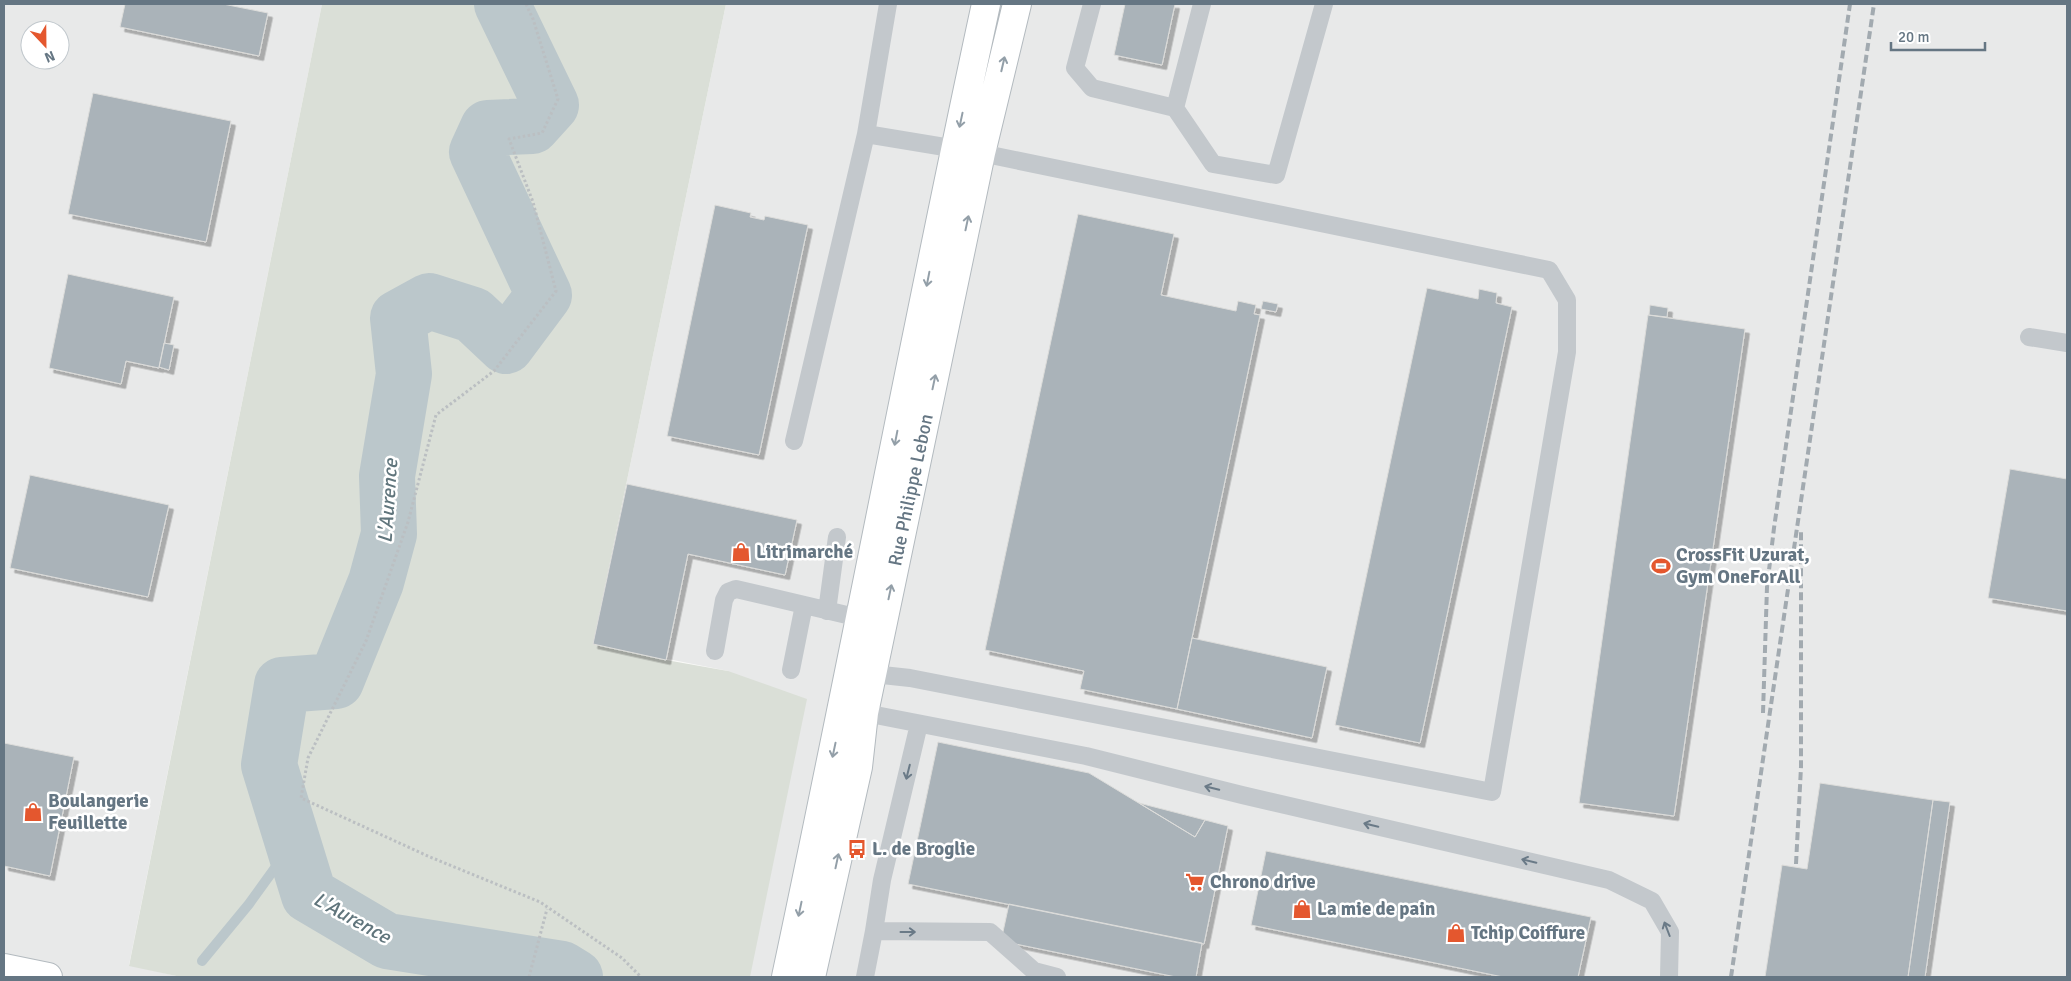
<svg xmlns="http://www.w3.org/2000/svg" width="2071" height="981" font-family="Signika,sans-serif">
<defs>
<filter id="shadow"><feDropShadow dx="4.5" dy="4.5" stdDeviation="0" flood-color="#0004"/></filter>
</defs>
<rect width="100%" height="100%" fill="#fafaf8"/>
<path fill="#e8e9e9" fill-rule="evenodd" d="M4 4H322L129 965 181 977H4ZM30 30H60V60H30Z
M726 4H2067V977H715L728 671 593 644Z"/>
<path fill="#dadfd7" d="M322 4H726L593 644 666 660 728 671 807 699 750 977H181L129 966Z"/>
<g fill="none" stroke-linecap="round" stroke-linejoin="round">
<path stroke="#bbc7cb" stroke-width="10" d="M202 961 249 904 293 843"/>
<path stroke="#bbc7cb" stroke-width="56" d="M502 4 551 105 532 126 488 128 477 152 544 295 506 346 473 315 429 301 398 318 404 374 387 476 389 534 376 582 336 681 282 685 269 765 309 895 387 941 562 969 575 977"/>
</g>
<path fill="#aab3b9" stroke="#dcdcda" filter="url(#shadow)" d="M125 4H223L268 13 259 56 120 27Z
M1125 4H1175L1162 65 1114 55Z
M93 93 231 121 206 242 68 214Z
M715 205 751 213 750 217 764 220 765 216 808 225 759 455 667 436Z
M1078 214 1174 234 1161 295 1236 311 1238 301 1256 305 1254 314 1260 315 1177 709 1080 689 1084 671 985 650Z
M68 274 174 297 159 368 126 361 121 384 49 368Z
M1427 288 1478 299 1479 289 1497 293 1496 303 1512 307 1420 743 1335 725Z
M1263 301 1278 304 1276 312 1261 309Z
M1650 305 1668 308 1667 317 1649 315Z
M1648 315 1745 329 1674 816 1579 803Z
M164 343 174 345 169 370 159 367Z
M2010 469 2067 479V611L1988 598Z
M30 475 169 505 148 597 10 568Z
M627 484 797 520 785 575 688 554 666 660 593 644Z
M1192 638 1327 667 1312 738 1177 709Z
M938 742 1089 773 1195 837 1205 820 1228 826 1204 944 908 884Z
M4 743 74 757 50 876 4 866Z
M1820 783 1933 800 1908 977H1765L1782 865 1807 869Z
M1933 800 1950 802 1925 977H1908Z
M1139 803 1205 820 1195 837Z
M1266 851 1591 917 1578 977H1503L1251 925Z
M1009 904 1202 943 1196 977H1176L1001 941Z"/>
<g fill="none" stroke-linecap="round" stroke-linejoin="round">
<g stroke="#b3babf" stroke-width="30">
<path id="secondary" d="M4 968 48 977
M786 977C855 653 916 328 986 4
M811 977 858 767 864 713 981 153 1017 4"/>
</g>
<path stroke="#bbbfc2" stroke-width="3" stroke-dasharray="2.5 2.5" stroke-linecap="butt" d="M526 4 533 19 558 99 542 133 509 139 533 202 556 291 494 371 436 415 408 522 366 641 308 758 301 798 430 857 540 902 622 958 641 977
M529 977 547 909"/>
<path stroke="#c3c8cc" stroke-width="18" d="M1092 4 1075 68 1092 88 1175 108
M1202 4 1175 108 1213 164 1276 175 1324 4
M866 134 888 4
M2029 337 2067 343
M794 441 866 134 981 153 1549 270 1567 300V352L1492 792 910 678 873 674 863 671
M827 611 837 537
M715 651 724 600 728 592 736 589 868 620
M791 670 804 605
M855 711 1086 756 1242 795 1609 880 1652 901 1670 932 1669 977
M919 724 882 880 874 931 990 932 1034 971 1057 977
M865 977 874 931"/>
<use href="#secondary" stroke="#fff" stroke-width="28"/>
<path stroke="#a2aab0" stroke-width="4" stroke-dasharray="8 4" stroke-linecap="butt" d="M1763 713 1767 587 1774 528 1850 4
M1796 864 1801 767V531
M1731 977 1874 4"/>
</g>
<defs><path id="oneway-shaft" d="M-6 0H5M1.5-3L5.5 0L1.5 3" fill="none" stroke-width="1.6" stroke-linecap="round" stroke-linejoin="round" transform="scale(1.25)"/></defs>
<g stroke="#939fa8">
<use href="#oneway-shaft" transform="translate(1003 64) rotate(-77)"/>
<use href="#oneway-shaft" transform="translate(961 120) rotate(102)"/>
<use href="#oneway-shaft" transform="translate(967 223) rotate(-78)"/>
<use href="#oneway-shaft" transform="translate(928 279) rotate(101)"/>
<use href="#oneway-shaft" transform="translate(934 382) rotate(-78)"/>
<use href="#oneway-shaft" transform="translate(896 438) rotate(101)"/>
<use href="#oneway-shaft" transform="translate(890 592) rotate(-78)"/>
<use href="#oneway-shaft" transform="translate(834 750) rotate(102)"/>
<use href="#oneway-shaft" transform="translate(837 861) rotate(-78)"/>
<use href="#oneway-shaft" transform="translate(800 909) rotate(102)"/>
</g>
<g stroke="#6a7a87">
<use href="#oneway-shaft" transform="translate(908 772) rotate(104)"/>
<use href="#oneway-shaft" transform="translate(1212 788) rotate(-166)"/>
<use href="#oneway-shaft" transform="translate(1371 825) rotate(-167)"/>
<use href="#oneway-shaft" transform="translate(1529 861) rotate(-167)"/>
<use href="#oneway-shaft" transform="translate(1667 929) rotate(-111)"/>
<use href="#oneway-shaft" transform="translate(908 932)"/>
</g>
<defs>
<g id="shop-bare" transform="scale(1.5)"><path d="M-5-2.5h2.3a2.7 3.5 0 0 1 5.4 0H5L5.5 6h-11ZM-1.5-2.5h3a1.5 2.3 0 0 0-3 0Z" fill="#e4572e" stroke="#fff" stroke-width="2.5" paint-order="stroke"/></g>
<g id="stadium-bare" transform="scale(1.5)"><path d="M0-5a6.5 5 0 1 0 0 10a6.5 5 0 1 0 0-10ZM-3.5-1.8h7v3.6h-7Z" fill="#e4572e" stroke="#fff" stroke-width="2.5" paint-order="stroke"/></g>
<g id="bus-bare" transform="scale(1.5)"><path d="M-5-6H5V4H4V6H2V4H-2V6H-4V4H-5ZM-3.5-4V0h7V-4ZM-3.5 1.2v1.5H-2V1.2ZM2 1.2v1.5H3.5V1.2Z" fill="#e4572e" stroke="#fff" stroke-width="2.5" paint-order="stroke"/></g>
<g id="supermarket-bare" transform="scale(1.5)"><path d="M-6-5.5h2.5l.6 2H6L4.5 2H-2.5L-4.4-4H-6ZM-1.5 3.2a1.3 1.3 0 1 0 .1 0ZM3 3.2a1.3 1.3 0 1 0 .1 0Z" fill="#e4572e" stroke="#fff" stroke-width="2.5" paint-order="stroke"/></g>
</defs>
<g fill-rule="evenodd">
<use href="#shop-bare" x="741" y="552"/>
<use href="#stadium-bare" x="1661" y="566"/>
<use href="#shop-bare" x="33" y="812"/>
<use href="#bus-bare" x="857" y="849"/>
<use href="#supermarket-bare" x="1195" y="882"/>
<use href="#shop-bare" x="1302" y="909"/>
<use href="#shop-bare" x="1456" y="933"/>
</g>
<g text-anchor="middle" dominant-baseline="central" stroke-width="5" stroke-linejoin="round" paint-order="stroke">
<g font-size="19" fill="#657683" stroke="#fff">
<text transform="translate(911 490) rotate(-78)">Rue Philippe Lebon</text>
</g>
<g font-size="19" font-weight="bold" fill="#657683" stroke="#fff" text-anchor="start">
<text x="756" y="552">Litrimarché</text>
<text x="1676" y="555">CrossFit Uzurat,<tspan x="1676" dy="22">Gym OneForAll</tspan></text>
<text x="48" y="801">Boulangerie<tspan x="48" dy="22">Feuillette</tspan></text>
<text x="872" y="849">L. de Broglie</text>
<text x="1210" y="882">Chrono drive</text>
<text x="1317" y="909">La mie de pain</text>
<text x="1471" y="933">Tchip Coiffure</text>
</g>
<g font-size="20" font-style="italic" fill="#60757c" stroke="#fff">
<text transform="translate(388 501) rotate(-86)">L'Aurence</text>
<text transform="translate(352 918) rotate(29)">L'Aurence</text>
</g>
</g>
<rect width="2071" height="981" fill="none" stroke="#657683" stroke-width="10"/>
<g transform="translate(45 45) rotate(158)"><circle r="24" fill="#ffffff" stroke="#c1c8cd"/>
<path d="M0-4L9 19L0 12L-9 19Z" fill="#e4572e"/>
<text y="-8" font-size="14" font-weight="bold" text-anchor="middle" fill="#657683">N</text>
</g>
<path d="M1891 42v8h94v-8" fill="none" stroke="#657683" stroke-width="2.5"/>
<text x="1898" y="42" font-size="15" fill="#657683" stroke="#ffffff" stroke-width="4" paint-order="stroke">20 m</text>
</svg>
